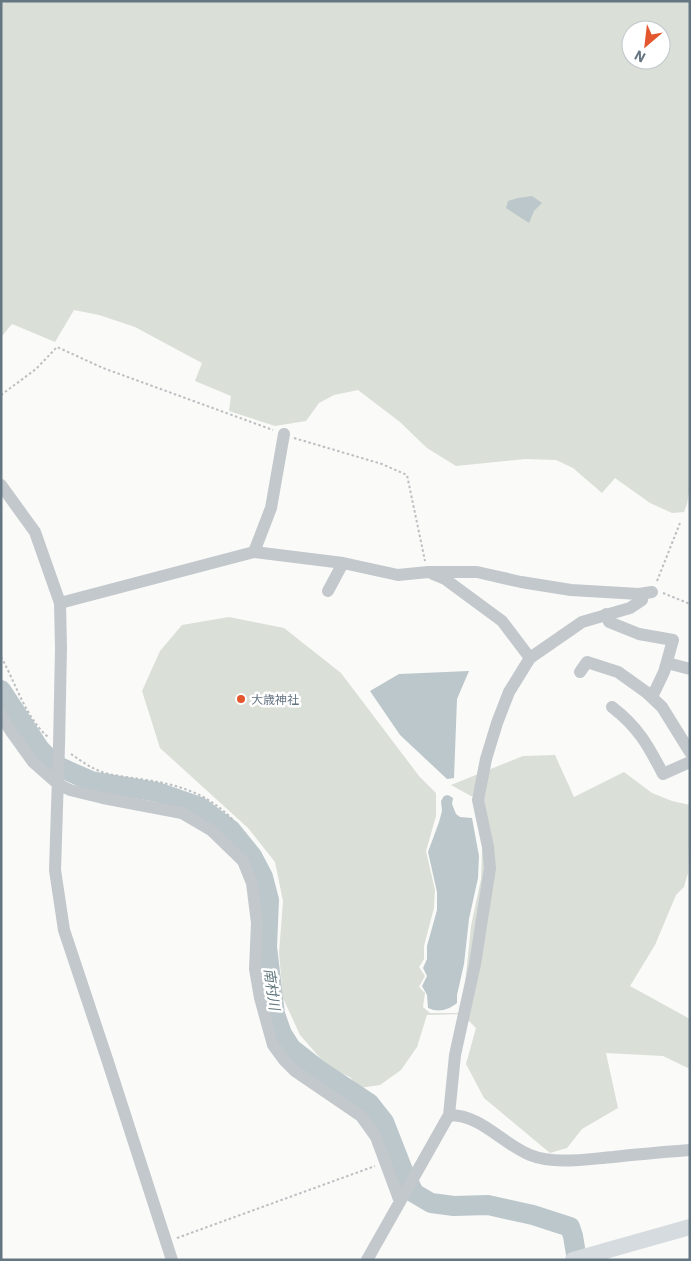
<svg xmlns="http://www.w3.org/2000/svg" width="691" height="1261" font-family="'IBM Plex Sans','Noto Sans JP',sans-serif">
<rect width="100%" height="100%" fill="#fafaf8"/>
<path fill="#dadfd7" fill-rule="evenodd" d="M1 1H690V487L687 504 684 512 672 513 650 503 615 478 602 493 573 468 556 460 525 459 456 466 427 448 400 422 358 390 334 395 319 403 306 421 275 426 229 411 231 396 195 381 202 363 135 327 99 315 74 310 55 342 12 324 2 336ZM631 30H661V60H631Z
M229 617 284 628 341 673 419 776 436 793V816L426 851 435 890 434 908 424 946V959L419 967 425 976 419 987 425 993 423 1007 430 1013H462L471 926 481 879 484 797 471 796 451 785 523 756 555 755 574 797 624 772 652 793 672 801 690 805 688 873 684 887 676 895 655 945 630 986 690 1019V1069L663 1056 606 1053 618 1108 582 1129 567 1148 550 1153 484 1098 466 1064 476 1028 462 1014 427 1015 417 1047 401 1070 380 1085 360 1088 350 1077 328 1067 300 1035 283 998 279 953 283 901 275 862 248 828 160 748 142 691 160 651 182 625Z"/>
<path fill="#bbc7cb" d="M532 196 542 203 534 211 529 223 506 208 508 201 518 198Z
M469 671 457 699 454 778 447 779 400 735 370 691 399 674Z
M448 795 453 798 452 804 456 814 460 817 472 818 479 856 478 878 469 919 464 964 457 995V1003C448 1010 439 1013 428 1008L427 995 422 986 427 976 423 968 427 959V946L437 910V892L428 852 439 822 442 811 441 801 444 796Z"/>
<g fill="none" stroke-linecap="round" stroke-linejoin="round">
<path stroke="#bbc7cb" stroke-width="20" d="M1 690 39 748 55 765 91 781 157 792 200 807 231 830 252 856 263 877 269 900 267 947 275 1014 282 1034 291 1048 319 1070 369 1103 384 1122 402 1168 414 1193 431 1203 454 1206 488 1205 533 1215 570 1227 573 1236 577 1260"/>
<path stroke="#bbbfc2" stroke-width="2" stroke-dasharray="2.5 2.5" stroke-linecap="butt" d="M1 395 36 369 57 347 103 368 273 430
M294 438 382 464 407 475 425 561
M657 581 680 523
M663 593 690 604
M1 657C16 683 25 717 48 737
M71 754C81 761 91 768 102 772 114 776 128 777 140 779 177 784 208 793 234 821
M177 1238 375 1166"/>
<path stroke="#c3c8cc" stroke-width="12" d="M1 485 35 532 60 603 61 648 59 746 55 870 64 930 107 1059 172 1260
M254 552 271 508 284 434
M433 574 445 579 502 621 530 658
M328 591 343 563
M60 603 254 552 343 563 398 575 428 572H477L521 582 571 590 639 594 652 592
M606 614 609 622 639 634 673 640 664 672 652 697
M667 663 690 669
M580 672 587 662 618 672 646 692 662 707 690 752
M612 707C638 727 648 745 663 774L690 762
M1 715 10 730 33 762 58 784 70 790 103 798 182 813 211 830 243 861 252 883 257 923 255 969 260 998 273 1045 284 1060 295 1071 361 1116 376 1137 400 1202
M449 1115C482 1115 501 1143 530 1155 555 1165 587 1159 613 1157 639 1154 664 1152 690 1150
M367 1260 449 1115 455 1055 475 964 490 868 488 847 478 800 486 759 497 723 509 692 530 658 582 622 630 608 642 600 643 594"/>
<path stroke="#d6dbdf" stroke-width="16" d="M573 1260 690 1227"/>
</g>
<circle fill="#e4572e" stroke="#fff" stroke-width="2" cx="241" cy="699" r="5"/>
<g text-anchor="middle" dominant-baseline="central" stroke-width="5" stroke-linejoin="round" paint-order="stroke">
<g font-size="12" fill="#657683" stroke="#fff" text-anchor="start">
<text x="251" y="699">大歳神社</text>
</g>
<g font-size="14" font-style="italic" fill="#60757c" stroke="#fff">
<text transform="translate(272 989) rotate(82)">南村川</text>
</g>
</g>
<rect width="691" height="1261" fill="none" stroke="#657683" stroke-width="5"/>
<g transform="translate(646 45) rotate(208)"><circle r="24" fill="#ffffff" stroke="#c1c8cd"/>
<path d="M0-4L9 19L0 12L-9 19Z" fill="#e4572e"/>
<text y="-8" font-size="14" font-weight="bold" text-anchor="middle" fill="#657683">N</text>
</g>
</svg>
